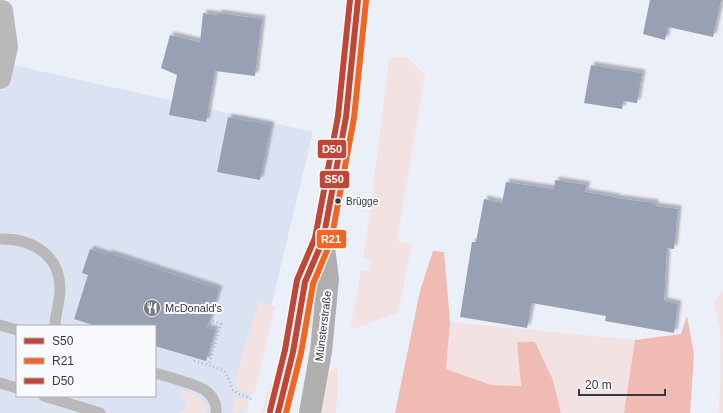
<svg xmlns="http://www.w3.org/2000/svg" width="723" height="413" font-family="Arial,sans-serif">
<defs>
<filter id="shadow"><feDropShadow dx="3.5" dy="-3.5" stdDeviation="1" flood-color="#0004"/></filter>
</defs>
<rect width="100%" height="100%" fill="#ebeff8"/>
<path fill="#dbe3f3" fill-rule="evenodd" d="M0 62 313 132 248 403 244 413H0ZM17 326H155V396H17Z"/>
<path fill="#f2e2e1" d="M407 57 425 75 397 241 412 244 398 313 350 330 361 270 369 271 371 260 363 258 371 205 389 58Z
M723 290V413H718L721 376 720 326 713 303Z
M259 301 275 307 254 395 238 389 234 383Z
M450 322 635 340 624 413H561L553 380 535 342H517L521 386 491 385 446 369Z
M337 367 338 386 336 413H319L325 375Z
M272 381H274L268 413H261Z
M179 390C196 394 203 394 207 413H178L188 408Z
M235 397 249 402 247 412 239 409 238 413H234L233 405Z"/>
<path fill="#f0bbb2" d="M433 251 444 252 450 322 446 369 491 385 521 386 517 342H535L553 380 561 413H395L420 291Z
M687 316 694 355 690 413H624L635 340 681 334Z"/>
<path fill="#98a0b3" filter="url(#shadow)" d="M650 0H721L713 37 668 27 665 40 643 34Z
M203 13 218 15V13L262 19 255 76 215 71 206 122 169 115 177 75 161 68 170 35 200 42Z
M591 65 642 73 637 103 623 101 622 109 584 103Z
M228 117 271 125 260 180 217 172Z
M555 180 587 185 585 192 616 197V198L655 203V206L678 209 674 249 667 248 664 301 678 304 674 333 605 321 606 316 532 303 527 328 460 317 472 242H476L484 199 502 203 506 182 554 189Z
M90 249 108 255V253L219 289 207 328 215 330 206 361 155 346V326H96L74 319 88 275 82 273Z"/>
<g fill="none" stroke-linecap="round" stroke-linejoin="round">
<path stroke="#b5b4b7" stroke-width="2.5" stroke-dasharray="1 3" stroke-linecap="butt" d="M209 320 221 324 209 365 222 370 226 373 233 390 237 393 254 400
M194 361 209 365"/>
<path stroke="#bab9b9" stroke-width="11" d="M0 239C32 238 60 255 60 289 60 302 55 314 55 326
M0 325 17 330
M155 373C165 376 200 385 206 391 213 396 217 405 216 413
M0 383 17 388
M44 396 100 413"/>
<path stroke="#bab9b9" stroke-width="22" d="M0 78 7 47 2 11"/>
<path stroke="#b0aeae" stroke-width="22" d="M278 413 293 352 305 282 323 240 346 117 358 0
M310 413 321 351 328 279 323 240"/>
<g stroke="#f9fafe" stroke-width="9">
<path id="bus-1" d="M278 413 293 352 305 282 323 240 346 117 358 0"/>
</g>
<g stroke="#f9fafe" stroke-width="9">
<path id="bus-2" d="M286 413 301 353 313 284 331 241 354 118 366 1"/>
</g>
<g stroke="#f9fafe" stroke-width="9">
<path id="bus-3" d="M270 411 285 350 297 280 315 238 338 116 350 0"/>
</g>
<use href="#bus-1" stroke="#c14635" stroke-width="6"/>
<use href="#bus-2" stroke="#f26522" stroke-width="6"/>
<use href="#bus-3" stroke="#c14635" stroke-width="6"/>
</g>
<defs>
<g id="restaurant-disc" transform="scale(0.9)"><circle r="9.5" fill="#757980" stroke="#f9fafe"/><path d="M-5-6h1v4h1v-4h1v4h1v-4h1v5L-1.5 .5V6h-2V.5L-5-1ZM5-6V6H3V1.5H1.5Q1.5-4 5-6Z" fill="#fff"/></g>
</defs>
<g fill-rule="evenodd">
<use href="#restaurant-disc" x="152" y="308"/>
</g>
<circle fill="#36393f" stroke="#f9fafe" stroke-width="1.5" cx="338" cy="201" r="3.5"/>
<g text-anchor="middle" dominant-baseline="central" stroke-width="4" stroke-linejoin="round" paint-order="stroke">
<g font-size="10" fill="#36393f" stroke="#f9fafe" text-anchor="start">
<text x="346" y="201">Brügge</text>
</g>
<g font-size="11" fill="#36393f" stroke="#f9fafe" text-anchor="start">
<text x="165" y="308">McDonald's</text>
</g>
<g font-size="11" fill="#36393f" stroke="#f9fafe">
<text transform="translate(323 326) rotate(-83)">Münsterstraße</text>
</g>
</g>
<g stroke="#f9fafe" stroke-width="1.5">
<rect x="317" y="139" width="30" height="20" rx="4" fill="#c14635"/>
<rect x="319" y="170" width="31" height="19" rx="4" fill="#c14635"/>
<rect x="316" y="229" width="31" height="20" rx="4" fill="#f26522"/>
</g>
<g font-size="11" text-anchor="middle" font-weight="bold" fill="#fff">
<text x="332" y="153">D50</text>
<text x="334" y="183">S50</text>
<text x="331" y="243">R21</text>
</g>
<rect x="16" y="325" width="140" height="72" fill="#f9fafe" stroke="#abadb2"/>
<rect x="24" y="338" width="20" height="6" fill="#c14635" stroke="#abadb2"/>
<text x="52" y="345" font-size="12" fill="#36393f">S50</text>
<rect x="24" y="358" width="20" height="6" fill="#f26522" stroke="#abadb2"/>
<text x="52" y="365" font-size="12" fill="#36393f">R21</text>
<rect x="24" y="378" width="20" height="6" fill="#c14635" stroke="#abadb2"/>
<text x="52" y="385" font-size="12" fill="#36393f">D50</text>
<path d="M579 389v6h86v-6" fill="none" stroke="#36393f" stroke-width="2"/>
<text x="585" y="389" font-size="12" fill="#36393f" stroke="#f9fafe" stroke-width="3" paint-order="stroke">20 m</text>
</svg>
